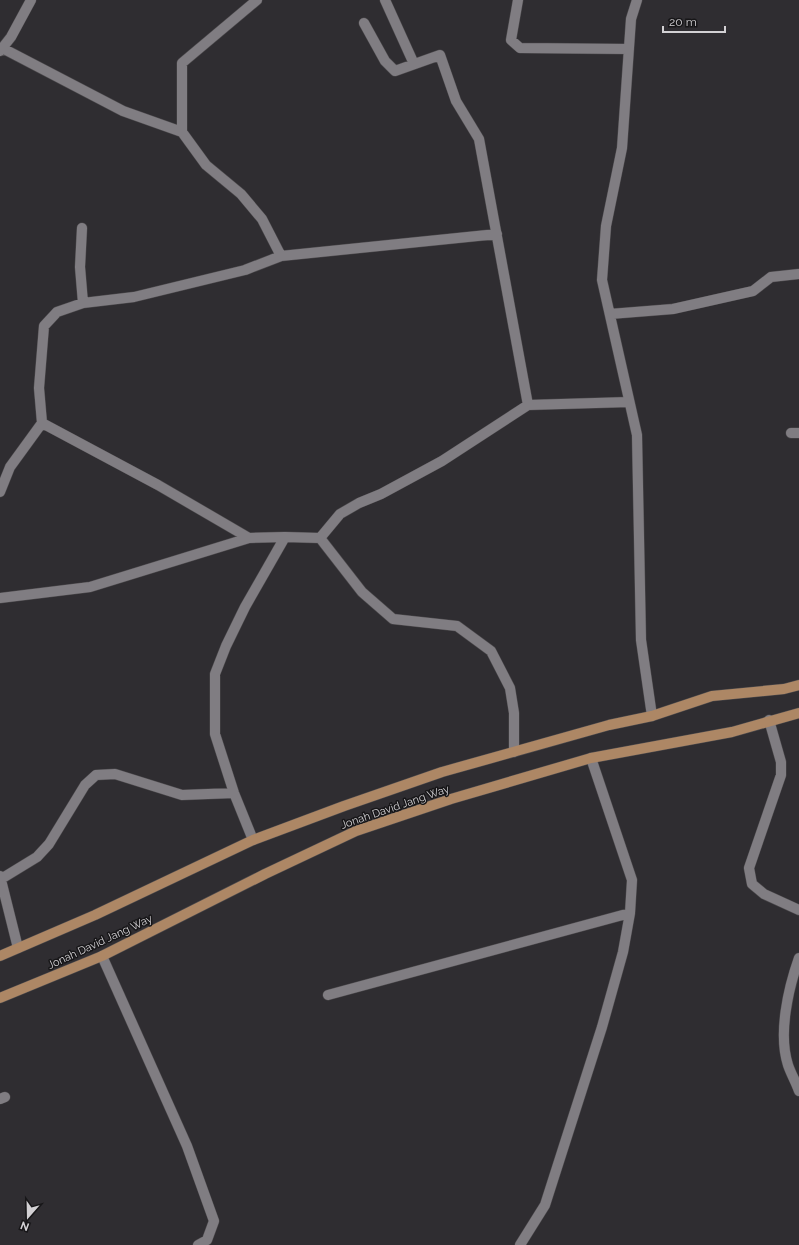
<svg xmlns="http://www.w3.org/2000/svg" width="799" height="1245" font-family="Raleway,sans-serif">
<rect width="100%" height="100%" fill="#2f2d31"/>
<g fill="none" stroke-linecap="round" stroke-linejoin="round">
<g stroke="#4c4a4d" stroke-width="11">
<path id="minor" d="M257 0 182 63V132L206 165 241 194 262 219 281 256
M385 0 414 64
M518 0 511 40 520 48 629 49
M637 0 631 19 622 148 606 226 602 280 637 435 641 640 652 716
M364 23 385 61 395 71 440 55 456 101 479 139 528 405 629 402
M2 48 123 111 182 132
M0 51 11 37 31 0
M82 228 80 267 83 303
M610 314 673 309 753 291 771 277 799 274
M42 423 158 485 249 538 285 537 320 538 362 592 393 619 457 626 491 651 510 688 514 713V752
M791 433H799
M0 492 10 467 42 423 39 388 44 326 57 312 83 303 134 297 245 270 281 256 497 234
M320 538 340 514 359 503 381 494 442 461 528 405
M0 598 90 587 249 538
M769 720 781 762V775L749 868 752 884 764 894 799 910
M253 840 234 793 215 734V674L226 646 245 607 285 537
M0 876 18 948
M1 879 37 857 49 844 85 785 96 775 115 774 182 795 234 793
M102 956 187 1146 214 1221 207 1240 198 1245
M799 958C788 989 778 1034 788 1065 791 1074 796 1082 799 1091
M328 995 630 913
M0 1099 5 1097
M520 1245 545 1205 602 1027 623 952 630 913 632 880 591 758"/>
</g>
<g stroke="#4c4a4d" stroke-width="11">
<path id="major" d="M0 956 95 915 253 840 344 806 442 772 609 725 652 716 712 696 784 689 799 685
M0 998 102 956 265 874 356 831 451 799 591 758 732 732 799 713"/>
</g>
<use href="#minor" stroke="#807d82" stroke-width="10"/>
<use href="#major" stroke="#ad8765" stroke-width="10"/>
</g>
<g text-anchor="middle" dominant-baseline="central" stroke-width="3" stroke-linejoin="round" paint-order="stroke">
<g font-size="11" fill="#d3d1d4" stroke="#171618">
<text transform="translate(395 807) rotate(-19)">Jonah David Jang Way</text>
<text transform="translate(100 942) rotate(-25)">Jonah David Jang Way</text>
</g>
</g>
<g transform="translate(28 1217) rotate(200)" stroke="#171618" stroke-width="3" paint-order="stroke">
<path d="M0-3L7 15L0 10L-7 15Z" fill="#d3d1d4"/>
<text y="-6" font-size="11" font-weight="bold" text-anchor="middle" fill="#d3d1d4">N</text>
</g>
<path d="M663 26v6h62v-6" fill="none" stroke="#d3d1d4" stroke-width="2"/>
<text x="669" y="26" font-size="12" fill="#d3d1d4" stroke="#171618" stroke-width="3" paint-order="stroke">20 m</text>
</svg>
